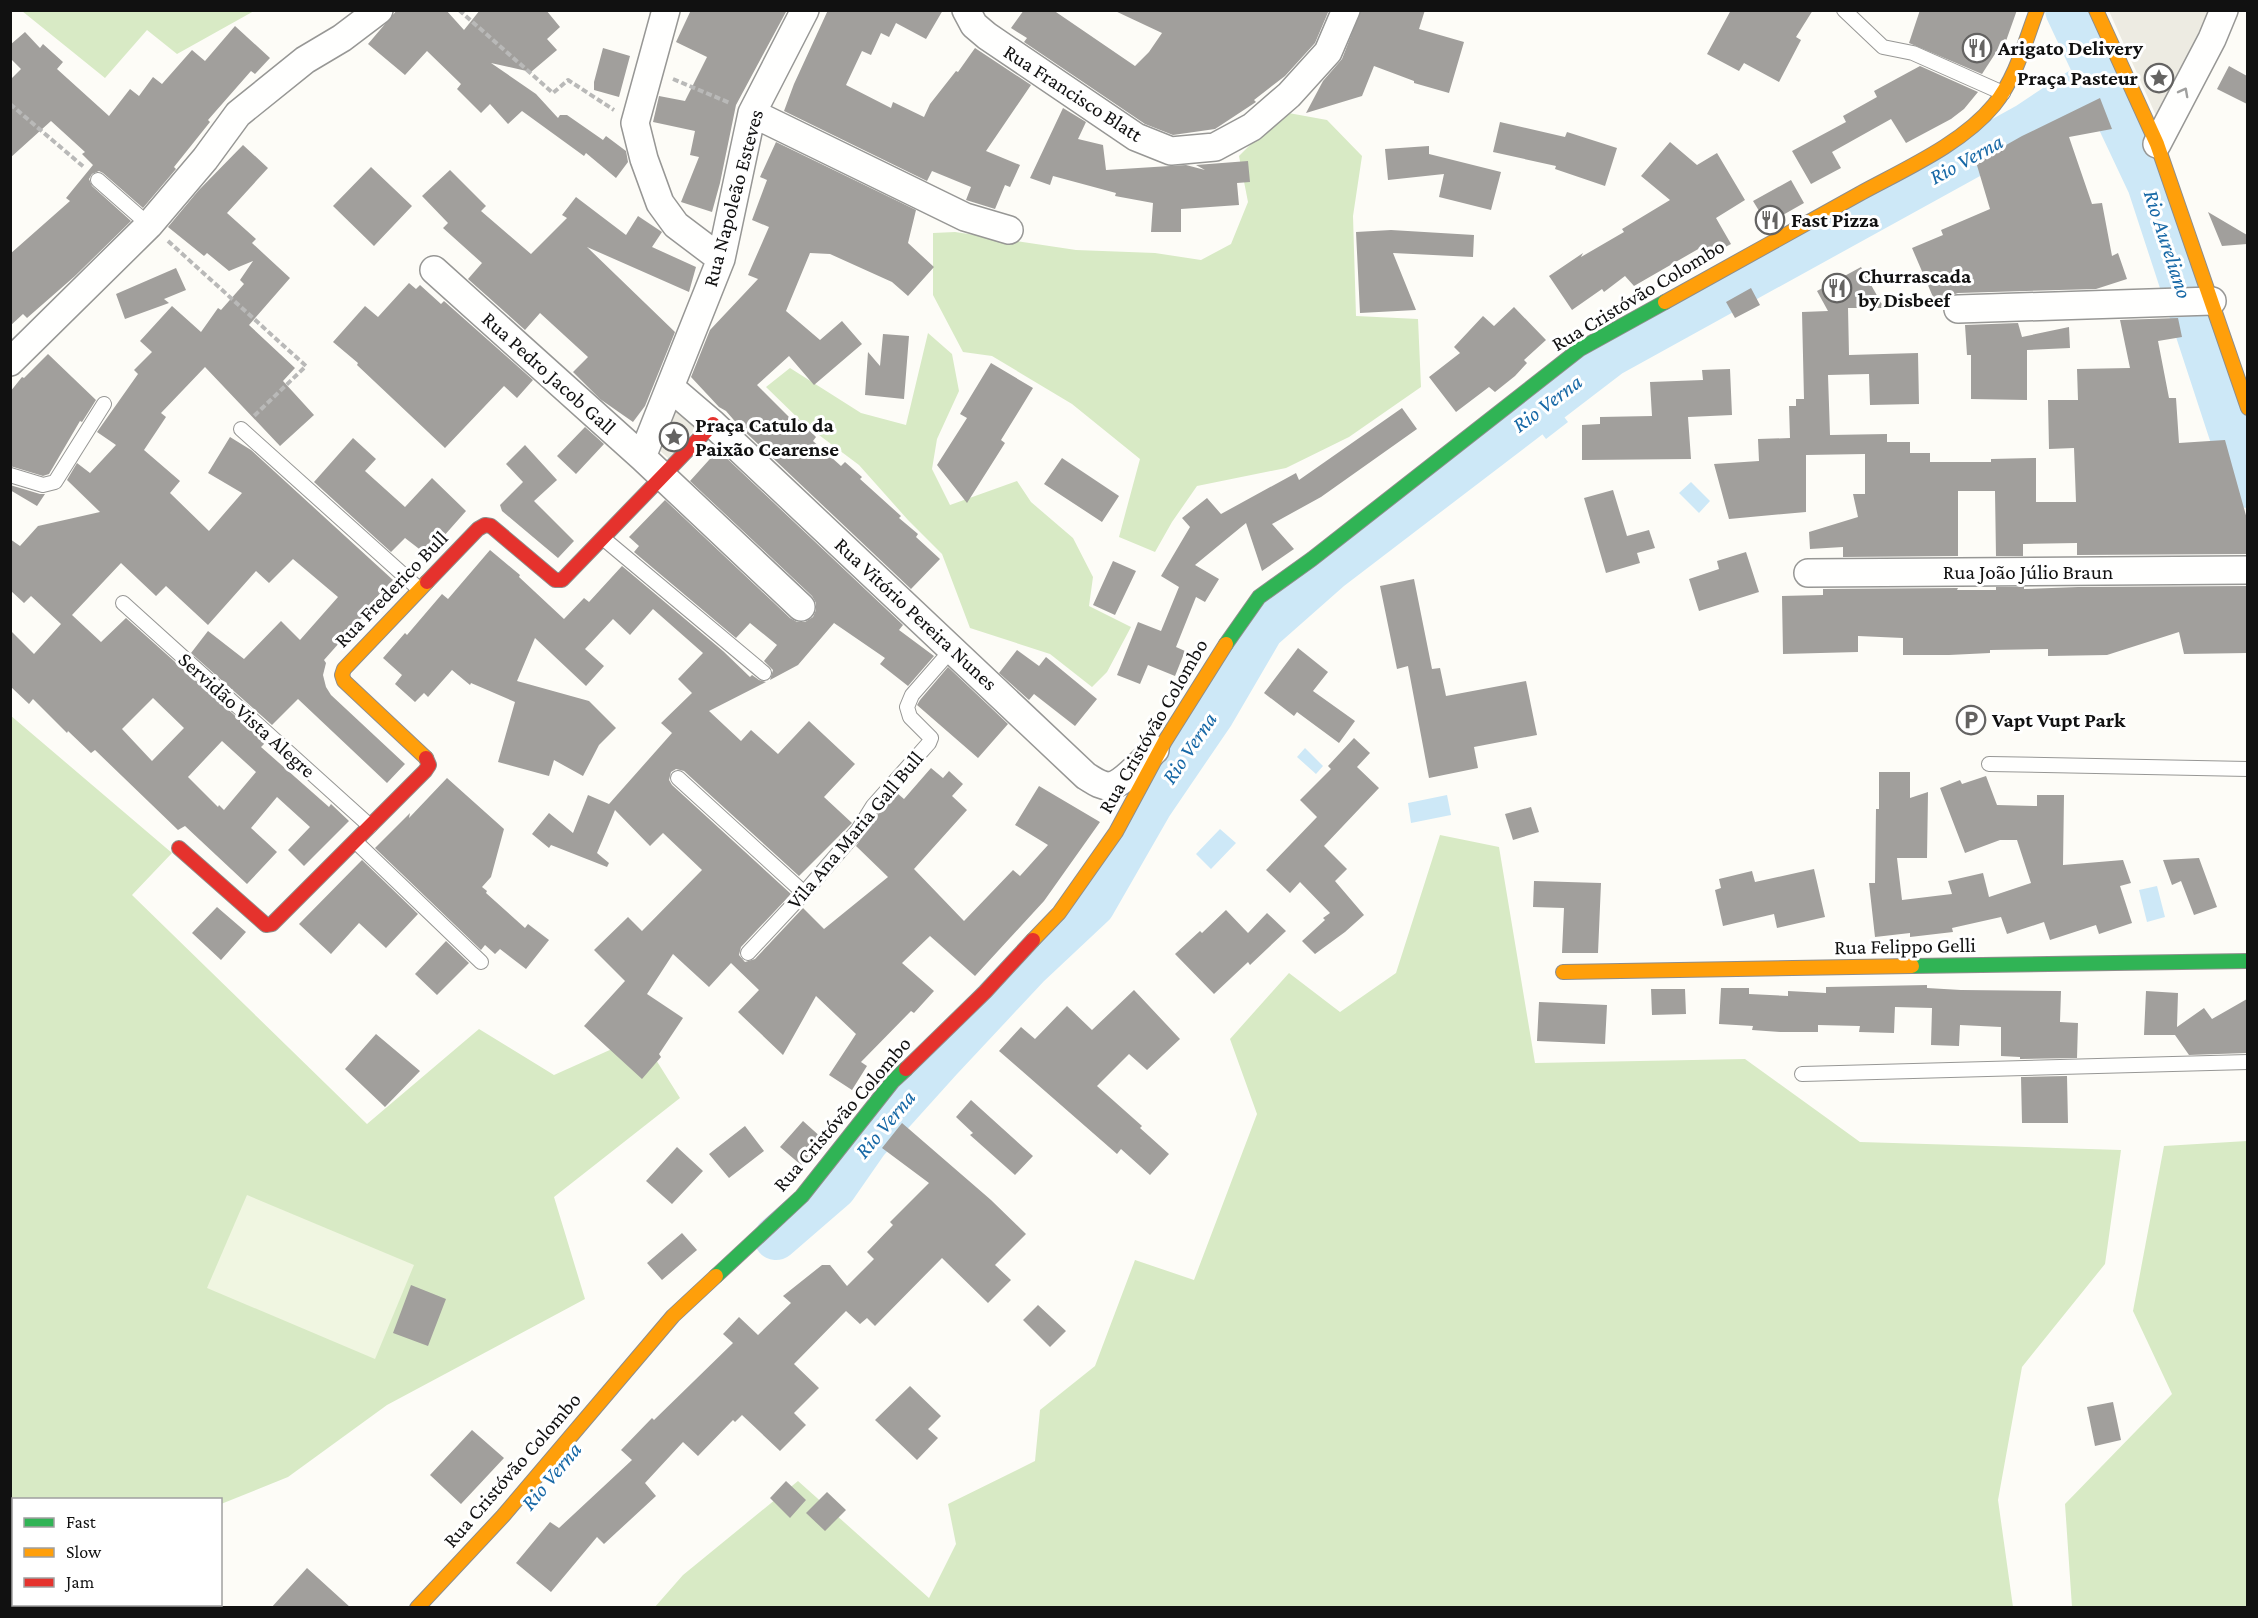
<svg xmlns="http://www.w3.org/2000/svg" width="2258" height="1618" font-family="'Crimson Pro',serif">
<rect width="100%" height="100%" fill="#fdfcf7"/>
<path fill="#d8eac5" d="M22 11H254L177 54 147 30 105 78Z
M1283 112 1327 120 1362 156 1353 216 1356 316 1418 319 1421 387 1349 437 1286 468 1197 486 1172 522 1155 552 1119 537 1140 459 1072 404 992 356 963 352 933 295V233L955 232 1076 250 1155 253 1201 260 1231 244 1248 202 1239 156Z
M928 333 952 354 959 391 937 439 932 469 950 505 1017 481 1031 502 1073 538 1093 577 1089 606 1131 627 1107 672 1092 687 1050 654 970 628 942 554 908 520 859 465 803 423 766 387 790 368 861 413 906 425Z
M10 715 172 853 132 895 367 1124 479 1029 554 1075 641 1036 680 1098 554 1197 585 1299 387 1405 288 1477 221 1504 220 1500H14V1604L23 1605 20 1608 10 1607Z
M1440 835 1499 847 1535 1063 1745 1059 1860 1142 2121 1150 2105 1264 2022 1367 1998 1500 2013 1607 654 1608 683 1575 798 1481 929 1598 956 1544 948 1504 1035 1461 1040 1410 1095 1366 1135 1260 1194 1280 1257 1114 1230 1039 1289 973 1340 1012 1396 973Z
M2247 1141V1607H2072L2065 1504 2172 1394 2133 1311 2164 1146Z"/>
<path fill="#f0f6e1" d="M247 1195 414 1265 375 1359 207 1288Z"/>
<path fill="#edebe2" d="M2109 11H2212L2158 120Z
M674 406 697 427 669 459 656 447Z"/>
<path fill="#cde8f7" d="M1558 409 1568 422 1546 439 1536 426Z
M1691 482 1710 501 1699 513 1679 493Z
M1305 748 1323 766 1316 774 1297 757Z
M1447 795 1451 815 1411 823 1408 803Z
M1220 829 1236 843 1211 869 1196 854Z
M2157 886 2165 917 2147 922 2139 890Z"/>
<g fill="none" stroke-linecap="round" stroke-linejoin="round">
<path stroke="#cde8f7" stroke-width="44" d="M2067 10 2149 184 2248 486
M776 1238 835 1187 867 1141 940 1060 1028 966 1093 905 1151 804 1213 713 1262 629 1330 569 1610 355 2027 125 2098 78"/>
</g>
<path fill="#a19f9c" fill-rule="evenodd" d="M397 10H446L464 30 480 10H546L560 27 547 39 557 50 531 72 491 63 536 94 558 118 560 115H567L603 140 606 136 626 151 628 162 616 178 586 153 584 156 522 111 508 124 490 104 481 113 457 89 461 84 427 51 405 75 368 44Z
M691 10H787L736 105 720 183 712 212 681 202 699 157 690 155 695 131 653 122 659 96 685 101 707 57 676 42Z
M828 10H943L926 39 896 23 889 37 881 33 871 55 862 51 846 85 891 108 893 102 924 117 930 104 956 71 958 72 975 48 1031 85 986 151 1020 165 1010 187 1005 185 995 209 966 200 971 187 932 171 927 181 784 111 794 84Z
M1024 10H1053L1135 66 1149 52 1162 33 1113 10H1329L1315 43 1285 76 1254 100 1256 102 1215 129 1173 135 1145 124 1024 42 1027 38 1011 28Z
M1361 10H1425L1419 29 1464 42 1449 93 1414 83V81L1374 66 1362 96 1306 113 1323 81 1342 59Z
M1731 10H1813L1796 37 1801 40 1779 82 1744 63 1739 71 1707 54Z
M1920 10H2017L2006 41 2004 40 1982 74 1909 43Z
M235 26 270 58 255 74 251 71 208 120 210 122 174 167 176 169 143 208 103 173 99 171 92 174 89 179 92 186 131 221 75 276 27 318 23 314 10 326V254L70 201 66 198 93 165 82 154 85 152 51 121 10 158V80L21 69 10 58V45L25 32 40 48 43 44 63 62 57 69 109 116 130 89 139 96 153 77 162 84 192 50 205 61Z
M603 48 630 56 619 97 594 90V82Z
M1920 66 1978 92 1964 109 1951 119 1906 143 1891 119 1832 152 1841 168 1811 184 1792 151 1846 122 1843 116 1877 97 1874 91Z
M2229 66 2247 76V104L2217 89Z
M2100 98 2112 129 2069 137 2092 204 2102 203 2112 256 2118 253 2127 279 2096 289 1958 293 1949 296 1944 304H1936L1912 248 1943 235 1941 230 1990 209 1976 162 2022 136Z
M1063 108 1086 122 1078 139 1103 145 1106 170 1186 165 1205 170 1196 165 1248 161 1250 182 1237 183 1239 205 1181 209V232H1151L1153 203 1115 196 1116 193 1053 176 1050 185 1030 178Z
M1500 122 1565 137 1567 132 1617 148 1605 186 1555 169 1556 166 1493 152Z
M776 142 916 210 908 243 934 267 908 296 892 282 830 254 810 253 786 311 820 340 842 321 862 344 814 385 789 356 757 385 793 421 796 417 816 437 813 441 841 466 845 462 862 477 860 479 901 516 899 518 918 534 916 537 940 559 911 589 739 426 726 411 719 407 691 377 710 330 758 279 748 275 769 227 752 220 767 180 760 177Z
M1670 142 1697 165 1717 153 1745 200 1716 218 1731 244 1705 258 1700 248 1634 286 1625 276 1604 292 1602 289 1572 310 1549 276 1583 253 1581 257 1624 232 1622 229 1670 200 1641 176Z
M243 145 268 168 227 213 256 239 252 243 290 278 249 325 295 368 283 381 314 415 280 446 205 367 161 413 166 417 144 450 180 481 170 493 209 531 242 493 208 473 230 437 251 450 393 580 370 604 372 606 324 660 326 663 323 675 326 687 331 695 405 764 387 783 298 699 272 725 191 653 208 631 244 659 281 621 300 640 338 597 293 559 269 583 256 571 208 625 166 586 156 596 121 563 72 615 101 642 126 618 260 738 264 744 261 747 329 807 331 804 349 821 304 866 288 850 310 827 277 797 251 828 277 852 247 884 185 826 178 830 95 750 91 753 68 731 67 733 33 699 29 704 10 686V630L34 654 61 624 31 596 24 603 10 590V539L20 546 38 526 100 512 67 480 77 463 90 473 116 445 97 432 138 374 134 370 152 352 140 341 172 306 201 332 218 308 221 310 244 284 240 280 253 261 229 271 207 253 204 256 168 227 198 191ZM153 698 184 728 152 761 122 729ZM222 741 256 772 224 810 219 805 218 807 188 777Z
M1429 146V154L1501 172 1491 210 1439 197 1444 174 1388 180 1385 149Z
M371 167 412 206 374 246 333 206Z
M450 170 486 206 481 211 531 254 567 218 562 215 576 197 626 235 638 216 662 232 652 247 696 267 689 292 587 247 675 332 645 406 633 422 600 399 573 372 588 357 540 313 525 330 468 279 482 263 443 228 448 223 422 196Z
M1791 180 1804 203 1767 224 1753 201Z
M2208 212 2247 235V244L2222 246Z
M1391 230 1474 235 1473 257 1393 253 1416 310 1360 313 1356 232Z
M1861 267 1884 308H1848L1849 355 1918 353 1919 404 1870 405 1869 374 1828 375 1830 435 1887 434V442H1910V453H1930V462H1991V459L2036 458V502H2076L2074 448 2049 449 2048 400H2078L2077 369 2130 368 2120 320 2178 318 2182 337 2158 341 2169 398H2176L2179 443 2225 440 2247 519V554L2077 555V543L2023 544V556H1996L1995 491H1958V556L1843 557V547L1810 549 1809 532 1858 517 1853 494H1865V454L1806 455V512L1729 519 1714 464 1759 461 1758 439 1790 438 1789 406H1796V399H1804L1802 312 1828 311 1817 291Z
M176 268 186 290 164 299 169 303 125 319 116 294Z
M409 283 416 289 420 285 441 304 444 301 533 380 517 398 504 386 445 448 357 365 358 363 333 342 365 306 378 317Z
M1751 288 1760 305 1735 318 1726 302Z
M1514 307 1546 340 1524 360 1527 363 1515 376 1495 392 1489 387 1456 412 1429 377 1460 353 1454 347 1483 316 1494 326Z
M2018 323 2022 337 2069 327 2070 348 2027 350V400L1971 399V355H1967L1965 325Z
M883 334 909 336 904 399 865 395 868 352 880 366Z
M48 354 96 400 82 422 80 421 49 474 43 476 10 466V392L22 377 24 378Z
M991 363 1033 388 1001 440 1005 443 967 503 937 465 967 418 960 414Z
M1730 369 1732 415 1688 417 1691 459 1582 460V425L1600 424V417L1652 416 1650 382 1703 380 1702 370Z
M1402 408 1417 429 1321 497 1272 524 1294 549 1262 571 1246 523 1195 565 1219 579 1205 602 1196 597 1176 647 1185 651 1175 676 1148 665 1140 684 1117 675 1138 622 1161 631 1179 587 1161 576 1190 527 1182 518 1207 498 1221 514 1296 473 1299 480Z
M585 427 604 444 576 474 557 456Z
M353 438 376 459 365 471 405 507 432 478 466 511 427 555 405 538 391 552 314 482Z
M525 445 557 480 534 501 574 541 558 558 502 511 500 505 523 482 506 464Z
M718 450 903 625 899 630 934 656 908 686 880 664 885 658 834 623 798 665 770 680 773 670 764 661 777 645 750 623 736 638 634 552 639 546 629 537 665 500 790 618 797 622H805L813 617 816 610V603L812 596 690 481Z
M1062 458 1119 496 1102 522 1044 484Z
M10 485 40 494H45L37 506 10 490Z
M1613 490 1627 536 1649 530 1655 548 1637 553 1640 563 1606 573 1584 498Z
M490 550 520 575 519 577 564 619 584 598 589 602 622 566 723 651 750 677 752 675 759 680 766 682 709 711 741 741 751 730 778 754 809 721 855 764 824 797 852 823 799 876 684 771 676 769 671 772 669 780 672 785 791 894 741 947 739 955 745 962 755 959 803 908 824 929 888 877 856 846 880 811 897 793 904 799 931 768 943 778 949 771 963 784 952 796 967 810 914 869 964 921 1013 870 1020 876 1048 845 1015 825 1039 786 1100 822 1044 901 975 976 930 936 902 963 934 991 914 1013 911 1011 861 1062 867 1066 852 1090 829 1075 856 1034 816 996 783 1055 738 1012 759 990 731 963 709 987 673 954 647 994 683 1018 659 1054 661 1057 642 1079 584 1026 625 981 594 950 628 917 642 931 702 870 663 833 650 846 615 810 597 853 609 863 607 867 551 845 549 848 532 834 549 813 573 833 588 795 609 804 672 733 661 723 692 693 678 679 703 653 653 609 630 635 613 619 585 649 604 666 586 686 535 638 517 681 589 701 616 728 599 745 583 776 554 760 549 776 498 762 515 702 471 683 470 685 452 670 428 697 424 693 415 702 395 684 402 675 383 658 405 633 407 635 442 594 448 599Z
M1746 552 1759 592 1699 611 1689 579 1719 569 1717 561Z
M1113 561 1136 571 1115 615 1093 605Z
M1414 579 1432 669 1440 668 1446 696 1526 681 1537 735 1474 747 1478 768 1429 778 1408 666 1397 669 1380 586Z
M2247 586V653L2184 654 2179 632 2107 655 2048 656V649L1990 650V653L1949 655H1903V638L1858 636V652L1783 654 1782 596 1823 595V589L1958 588 1957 590H1996V587H2024V589L2078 587Z
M1298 648 1328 672 1313 691 1355 721 1339 743 1297 712 1294 716 1264 693Z
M1017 650 1039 666 1046 657 1097 699 1075 726 1034 694 1029 700 999 673Z
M948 667 1008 724 978 758 917 705 920 700Z
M1354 738 1370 753 1357 767 1379 788 1324 846 1347 869 1335 881 1364 915 1345 932 1315 954 1302 941 1325 920 1323 918 1330 913 1300 882 1290 893 1266 870 1317 817 1300 800 1331 769 1328 766Z
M1879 772H1910V798L1928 792 1927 858H1897L1902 900 1952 894 1948 881 1983 873 1989 897 2031 883 2017 840H2000L1965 853 1940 788 1960 780 1962 784 1986 776 1997 805 2037 806V795H2064L2063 865 2123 860 2131 883 2120 886 2132 923 2099 934 2096 925 2050 940 2044 922 2007 934 2001 917 1952 928 1953 932 1910 937V933L1875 937 1869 883H1875L1876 809H1879Z
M447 778 504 829 491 877 482 887 487 891 486 893 525 928 528 924 549 940 526 969 500 949 495 954 485 945 481 950 375 848 410 813 409 818Z
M1531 807 1539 832 1513 840 1505 814Z
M2199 858 2217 907 2194 915 2181 881 2172 885 2163 860Z
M362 860 418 914 386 948 359 923 331 954 299 924Z
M1814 869 1825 917 1777 928 1774 914 1723 926 1715 890 1721 888 1719 879 1752 871 1755 882Z
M1534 881 1601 883 1598 953H1562L1564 908 1533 907Z
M217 907 246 932 221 960 192 933Z
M1226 910 1248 933 1267 913 1286 931 1250 965 1248 962 1214 994 1175 954 1200 931 1202 933Z
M446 941 469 963 437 995 415 974Z
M1927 985V988L1961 990 2061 991 2060 1022 2078 1023 2077 1058 2020 1059V1057L2001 1056V1027L1960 1025 1959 1046 1931 1045 1932 1008 1895 1007 1894 1033 1859 1032 1860 1026 1818 1025V1032H1780L1752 1030 1753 1026 1719 1024 1721 988H1749V994L1788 996V991L1826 993V987Z
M1651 989H1685L1686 1014 1652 1015Z
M1134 990 1180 1039 1147 1070 1129 1054 1097 1086 1142 1126 1140 1128 1169 1154 1150 1175 1121 1149 1117 1154 999 1051 1021 1027 1035 1039 1067 1006 1092 1030Z
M2146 991 2178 993 2177 1027 2204 1008 2212 1019 2247 999V1053L2189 1055 2175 1035H2144Z
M1539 1002 1607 1005 1605 1044 1537 1041Z
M376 1034 420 1071 385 1107 345 1069Z
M2067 1076 2068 1123H2022L2021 1077Z
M971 1100 1033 1156 1015 1175 970 1135 973 1133 956 1117Z
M803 1121 823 1139 801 1165 780 1147Z
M902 1123 991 1200 1026 1234 995 1265 1011 1280 988 1303 942 1258 875 1326 867 1318 860 1324 846 1311 794 1364 819 1388 794 1413 806 1425 780 1451 742 1415 735 1422 733 1420 698 1456 683 1442 645 1483 656 1496 604 1544 597 1537 551 1592 516 1563 550 1522 559 1528 632 1460 621 1450 652 1418 654 1420 733 1343 723 1334 739 1317 758 1335 791 1303 783 1296 822 1265H830L847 1286 874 1259 867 1252 893 1225 890 1222 929 1183 882 1148Z
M745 1126 764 1151 729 1178 709 1154Z
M677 1147 703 1171 672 1204 646 1181Z
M682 1233 697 1250 662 1280 647 1263Z
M411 1285 446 1299 428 1346 393 1333Z
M1038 1305 1066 1331 1050 1347 1023 1320Z
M910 1386 941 1416 928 1429 938 1438 917 1460 875 1420Z
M2113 1402 2121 1440 2095 1446 2087 1407Z
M472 1430 504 1458 461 1504 430 1475Z
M786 1481 806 1500 790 1518 770 1498Z
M827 1492 846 1510 825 1531 806 1513Z
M307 1568 351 1608H271Z"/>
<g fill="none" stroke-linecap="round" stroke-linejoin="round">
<g stroke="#979795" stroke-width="16">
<path id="lane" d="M1844 10 1883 47 1913 53 2003 93
M98 180 149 225
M241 429 419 589
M10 475 43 485 55 482 104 404
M604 539 764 673
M123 603 370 826
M1989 764 2248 769
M678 778 804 893
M356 842 481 962
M748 953 804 893 858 830 873 806 929 743 931 738 910 717 907 707 912 695 953 648
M1802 1074 2248 1062"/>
</g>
<g stroke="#979795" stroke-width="30">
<path id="street" d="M666 10 635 123 644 159 660 203 676 225 721 259
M966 10 974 25 987 36 1136 137 1171 151 1215 147 1252 127 1289 95 1328 52 1346 10
M752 113 965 217 1009 230
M2157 144 2212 39 2224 10
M434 270 642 457 801 607
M1958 309 2212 301
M10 362 149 225 205 159 238 114 305 60 342 38 379 10
M671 388 713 424 1086 776C1093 780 1100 786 1109 786 1123 785 1144 759 1155 750
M642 457 721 259 752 113 805 10
M1808 573 2248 570"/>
</g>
<g stroke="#8e8d8b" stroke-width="16">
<path id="fast" d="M1226 644 1259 597 1312 559 1580 349 1665 302
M1912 966 2248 961
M716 1276 802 1196 893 1081 906 1069"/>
</g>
<g stroke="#8e8d8b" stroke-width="16">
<path id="slow" d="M2096 10 2157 144 2248 408
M1665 302C1731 265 1796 229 1861 193 1905 169 1962 144 1994 105 2016 78 2025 42 2037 10
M426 758 344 681 342 675 344 669 427 582
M1033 940 1059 913 1116 832 1165 741 1226 644
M1563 972 1912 966
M417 1608 503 1516 673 1316 716 1276"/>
</g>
<g stroke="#8e8d8b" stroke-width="16">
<path id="jam" d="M427 582 478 529 485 525 491 526 555 580H562L713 424
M179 848 266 925 272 924 425 771 429 765 426 758
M906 1069 985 992 1033 940"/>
</g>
<path stroke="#b9b9b8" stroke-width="4" stroke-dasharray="6 3" stroke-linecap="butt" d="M459 10 553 93 568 80 614 110
M673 79 730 103
M10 104 85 168
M168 241 306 366 253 417"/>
<use href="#lane" stroke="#fffffe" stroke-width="14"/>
<use href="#street" stroke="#fffffe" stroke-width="27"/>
<use href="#fast" stroke="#30b455" stroke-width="14"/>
<use href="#slow" stroke="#ff9f0a" stroke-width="14"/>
<use href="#jam" stroke="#e5322d" stroke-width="14"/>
</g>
<defs><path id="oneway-chevron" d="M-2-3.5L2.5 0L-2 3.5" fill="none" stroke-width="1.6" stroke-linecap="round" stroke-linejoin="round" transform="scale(1.5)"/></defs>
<use stroke="#a0a09f" href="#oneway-chevron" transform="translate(2184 92) rotate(-62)"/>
<defs>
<g id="restaurant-ring" transform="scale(1.5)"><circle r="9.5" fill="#fff" stroke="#646362" stroke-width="1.5"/><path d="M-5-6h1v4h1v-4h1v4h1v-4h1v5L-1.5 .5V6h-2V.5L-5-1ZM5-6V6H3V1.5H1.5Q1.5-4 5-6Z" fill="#646362"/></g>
<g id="sight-ring" transform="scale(1.5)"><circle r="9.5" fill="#fff" stroke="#646362" stroke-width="1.5"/><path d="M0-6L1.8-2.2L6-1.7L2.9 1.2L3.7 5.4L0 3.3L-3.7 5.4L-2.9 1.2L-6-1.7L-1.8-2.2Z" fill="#646362"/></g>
<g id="parking-ring" transform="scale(1.5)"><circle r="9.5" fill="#fff" stroke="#646362" stroke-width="1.5"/><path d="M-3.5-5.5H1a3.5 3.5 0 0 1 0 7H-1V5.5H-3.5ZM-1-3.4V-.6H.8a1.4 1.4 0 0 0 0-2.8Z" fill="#646362"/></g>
</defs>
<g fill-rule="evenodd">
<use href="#restaurant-ring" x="1977" y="48"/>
<use href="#sight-ring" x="2159" y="78"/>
<use href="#restaurant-ring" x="1770" y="220"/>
<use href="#restaurant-ring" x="1837" y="288"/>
<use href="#sight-ring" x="674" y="437"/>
<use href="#parking-ring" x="1971" y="720"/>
</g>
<g text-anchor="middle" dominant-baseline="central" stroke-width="6" stroke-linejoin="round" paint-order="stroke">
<g font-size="21" font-weight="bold" fill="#111" stroke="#fff" text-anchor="start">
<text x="1998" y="48">Arigato Delivery</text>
<text x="2138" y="78" text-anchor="end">Praça Pasteur</text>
<text x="1791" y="220">Fast Pizza</text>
<text x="1858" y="276">Churrascada<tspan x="1858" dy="24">by Disbeef</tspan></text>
<text x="695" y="425">Praça Catulo da<tspan x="695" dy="24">Paixão Cearense</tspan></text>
<text x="1992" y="720">Vapt Vupt Park</text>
</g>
<g font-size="21" fill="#111" stroke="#fff">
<text transform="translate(1073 93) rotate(33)">Rua Francisco Blatt</text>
<text transform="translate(733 198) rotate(-75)">Rua Napoleão Esteves</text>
<text transform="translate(1638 295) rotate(-31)">Rua Cristóvão Colombo</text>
<text transform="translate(549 373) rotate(42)">Rua Pedro Jacob Gall</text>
<text x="2028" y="572">Rua João Júlio Braun</text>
<text transform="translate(391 589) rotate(-46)">Rua Frederico Bull</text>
<text transform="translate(916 614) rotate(43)">Rua Vitório Pereira Nunes</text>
<text transform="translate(247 715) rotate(42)">Servidão Vista Alegre</text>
<text transform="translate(1153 726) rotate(-60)">Rua Cristóvão Colombo</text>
<text transform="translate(855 830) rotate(-50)">Vila Ana Maria Gall Bull</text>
<text transform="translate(1905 946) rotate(-1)">Rua Felippo Gelli</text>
<text transform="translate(842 1114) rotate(-49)">Rua Cristóvão Colombo</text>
<text transform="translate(512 1470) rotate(-49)">Rua Cristóvão Colombo</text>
</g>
<g font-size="22" font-style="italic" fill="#1768a6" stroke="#fff">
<text transform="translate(1966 159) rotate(-29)">Rio Verna</text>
<text transform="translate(2168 244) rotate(72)">Rio Aureliano</text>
<text transform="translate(1547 403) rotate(-37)">Rio Verna</text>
<text transform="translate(1189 748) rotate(-56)">Rio Verna</text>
<text transform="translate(885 1124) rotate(-50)">Rio Verna</text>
<text transform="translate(551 1476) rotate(-50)">Rio Verna</text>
</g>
</g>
<rect width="2258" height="1618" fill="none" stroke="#111111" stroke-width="24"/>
<rect x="12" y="1498" width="210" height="108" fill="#ffffff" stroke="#a0a0a0" stroke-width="1.5"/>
<rect x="24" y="1518" width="30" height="9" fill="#30b455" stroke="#a0a0a0" stroke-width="1.5"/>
<text x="66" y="1528" font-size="18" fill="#111111">Fast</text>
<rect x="24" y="1548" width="30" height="9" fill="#ff9f0a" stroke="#a0a0a0" stroke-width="1.5"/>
<text x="66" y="1558" font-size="18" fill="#111111">Slow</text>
<rect x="24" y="1578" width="30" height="9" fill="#e5322d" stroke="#a0a0a0" stroke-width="1.5"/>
<text x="66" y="1588" font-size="18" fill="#111111">Jam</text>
</svg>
